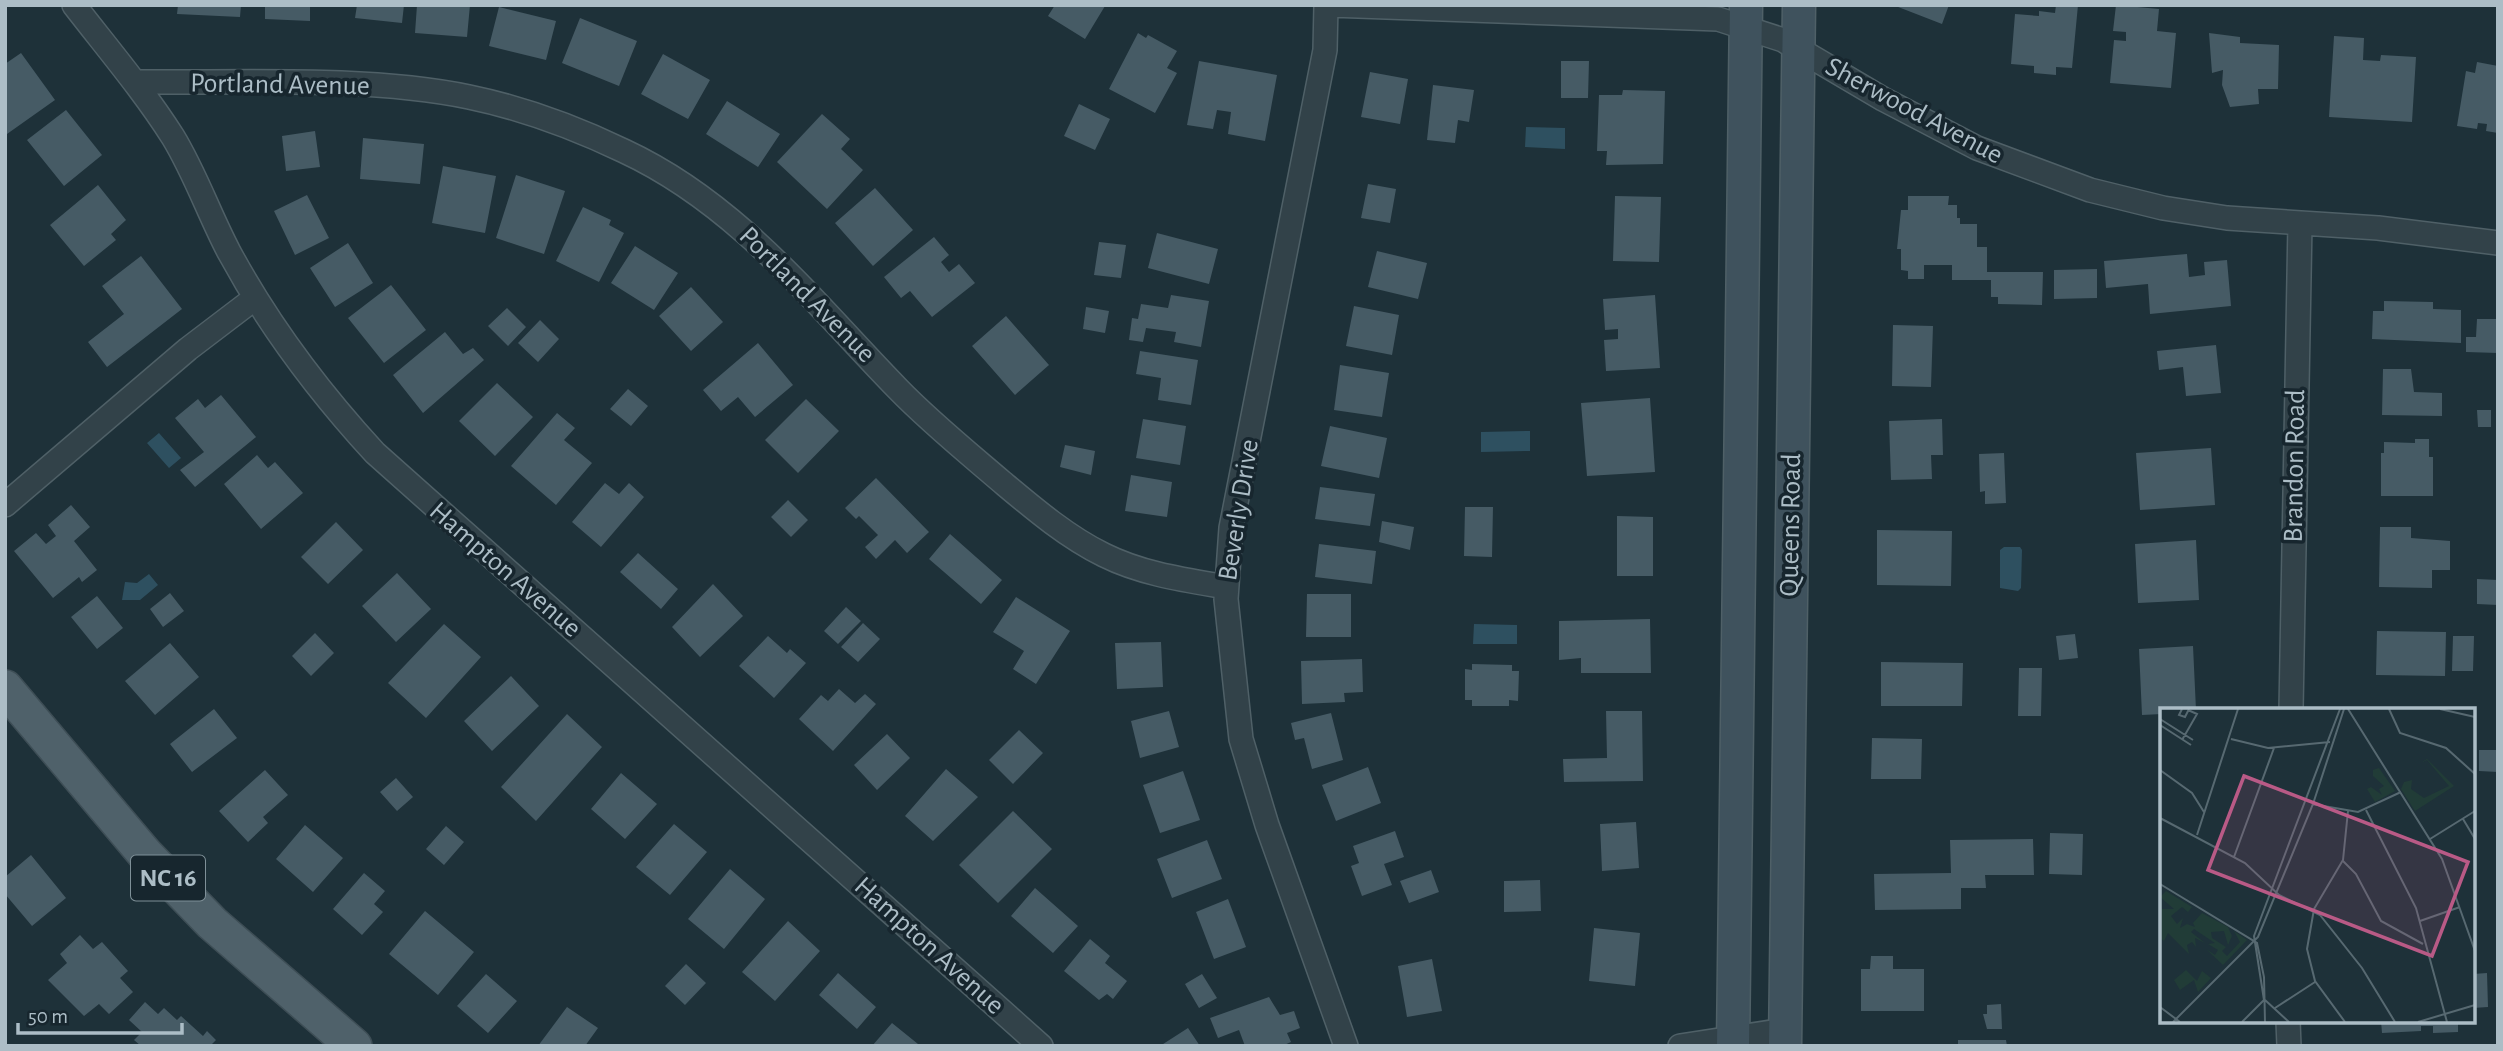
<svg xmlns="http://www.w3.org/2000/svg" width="2503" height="1051" font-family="'Alegreya Sans',sans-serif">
<rect width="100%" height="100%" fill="#1e3139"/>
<path fill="#2e5060" d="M1526 127 1565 128V149L1525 147Z
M1530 431V451L1481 452V432Z
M159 433 181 458 169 468 147 443Z
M2004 547H2020L2022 550 2021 588 2018 591 2000 588V550Z
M149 574 158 585 140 600H122L125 582 137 583Z
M1474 624 1517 625V644H1473Z"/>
<path fill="#465b65" d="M178 5H241L240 17 177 14Z
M265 5H310V21L265 19Z
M357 5H404L402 23 355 18Z
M417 5H470L467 37 415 33Z
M1055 5H1103L1105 6 1085 39 1048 16Z
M1893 5H1949L1942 24Z
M2056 5H2078L2072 68 2056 67V75L2034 73V66L2011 64 2015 14 2039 16V11L2055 13Z
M2116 5 2159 9 2157 31 2176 33 2171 88 2110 83 2114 40 2126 41V32L2113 31Z
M499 7 556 21 546 60 489 46Z
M580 18 637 41 619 86 562 63Z
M1138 33 1146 38 1148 35 1177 51 1167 68 1177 73 1155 113 1109 89Z
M2209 33 2240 37V43L2279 45 2278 89H2258L2259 104 2230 107 2222 85 2223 70 2212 73Z
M2334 36 2364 38 2363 60 2380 61 2381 55 2416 57 2412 122 2329 117Z
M21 53 55 100 7 134 5 64Z
M663 54 710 80 688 119 641 94Z
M1199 61 1277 75 1265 141 1228 134 1231 112 1217 110 1213 129 1187 125Z
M1561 61H1589L1588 98H1561Z
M2477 62 2498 66V133L2486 131 2487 124 2478 123 2477 129 2457 126 2466 71 2475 73Z
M1370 72 1408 79 1400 124 1361 117Z
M1433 85 1474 90 1469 122 1458 120 1455 143 1427 140Z
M1623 90 1665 91 1663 164 1606 165 1607 151H1597L1599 95H1622Z
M727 101 780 134 758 167 706 134Z
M1079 104 1110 119 1095 150 1064 136Z
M66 110 102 155 64 186 27 140Z
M822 114 850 139 841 149 863 170 827 209 777 162Z
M315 131 320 167 286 171 282 136Z
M363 138 424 144 420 184 360 179Z
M443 166 496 176 485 233 432 223Z
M516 175 565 191 544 254 496 238Z
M1368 184 1396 189 1390 223 1361 218Z
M98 185 126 220 111 234 116 240 84 266 50 225Z
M875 188 913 230 873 266 835 223Z
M307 195 329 238 295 255 274 211Z
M1615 196 1661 197 1659 262 1613 261Z
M1908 196H1949L1948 205H1957V218H1960V224H1977V247H1987V272H2043L2042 305 1998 304V297H1991V280H1952V265H1924V279H1908V271L1901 270V249H1897L1901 210H1908Z
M583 207 611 220 609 225 624 233 599 282 556 261Z
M1157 233 1218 249 1209 284 1148 268Z
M934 237 949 255 941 262 949 272 959 264 975 283 932 317 910 291 901 298 884 277Z
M1099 242 1126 245 1121 278 1094 275Z
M348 243 373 283 335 307 310 268Z
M635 246 678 273 654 310 611 283Z
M1377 251 1427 263 1418 299 1368 287Z
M2187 254 2189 277 2205 275 2204 262 2227 260 2231 306 2150 314 2148 284 2106 288 2104 261Z
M141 256 182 309 107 367 88 342 124 314 102 286Z
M2097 269V298L2054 299V270Z
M391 285 426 330 384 363 348 318Z
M691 287 723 322 691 351 659 316Z
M1171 295 1209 301 1201 347 1174 342 1176 332 1146 328 1143 342 1129 340 1132 318 1138 319 1141 304 1168 308Z
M1655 295 1660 368 1606 371 1604 340 1618 339V329L1605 330 1603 299Z
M2384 301 2433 302V309L2461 310V343L2372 339 2373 311H2384Z
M1354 306 1399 315 1392 355 1346 346Z
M1086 307 1109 311 1105 333 1083 329Z
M507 308 526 327 508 346 488 326Z
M1006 316 1049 365 1015 395 972 346Z
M2477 319H2498V353L2466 352V337H2476Z
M540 320 559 339 538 362 518 343Z
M1893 325 1933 326 1931 387 1892 386Z
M445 332 463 354 473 348 484 360 423 413 393 375Z
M758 343 793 385 755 417 738 397 721 411 703 390Z
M2216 345 2221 393 2186 396 2183 367 2159 370 2157 351Z
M1140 351 1198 360 1191 405 1158 400 1161 378 1136 374Z
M1340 365 1389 373 1382 417 1334 410Z
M2383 369H2411L2414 392 2442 393V416L2382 415Z
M497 383 533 417 495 456 459 421Z
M628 389 648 406 631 426 610 409Z
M221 395 256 437 195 487 180 470 204 452 175 418 198 399 205 408Z
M1650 398 1655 472 1587 476 1581 403Z
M806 399 839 431 798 473 765 440Z
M2477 410H2491V427H2478Z
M557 413 575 428 564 440 592 463 556 505 511 466Z
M1143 419 1186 426 1180 465 1136 458Z
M1942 419 1943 455H1931L1932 479 1891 480 1889 421Z
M1330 426 1387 438 1379 478 1321 466Z
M2415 439H2429V457H2433V496H2381V453H2384V442L2415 443Z
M1065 445 1095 451 1091 475 1060 467Z
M2211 448 2215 505 2140 510 2136 453Z
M2004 453 2006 503 1985 504V491L1980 492 1979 454Z
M257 455 268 468 275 462 303 493 261 529 224 484Z
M1131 475 1172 482 1167 517 1125 511Z
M876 478 929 532 907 553 895 540 876 559 865 547 878 535 859 516 856 519 845 508Z
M605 483 619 494 629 483 644 497 601 547 572 522Z
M1320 487 1375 494 1370 526 1315 519Z
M788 500 808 520 791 537 771 517Z
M71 505 90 527 74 541 97 570 82 582 79 577 53 598 14 551 36 533 46 544 56 536 48 525Z
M1465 507H1493L1492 557 1464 556Z
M1617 516 1653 517V576H1617Z
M1382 521 1414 527 1410 550 1379 542Z
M336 522 363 550 328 584 301 557Z
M2380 527H2411V538L2450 541V570H2432V588L2379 587Z
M1877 530 1952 531 1951 586 1877 585Z
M950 534 1002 580 981 604 929 559Z
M2196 540 2199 600 2138 603 2135 544Z
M1319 544 1376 551 1372 584 1315 577Z
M638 553 678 589 661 609 620 572Z
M397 573 431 609 396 642 362 606Z
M2477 579 2498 580V605L2477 604Z
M713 584 743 616 700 657 672 627Z
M170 593 184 611 163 627 150 609Z
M1307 594H1351V637H1306Z
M97 596 123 628 97 649 71 617Z
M1016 597 1070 631 1036 684 1013 669 1024 651 993 632Z
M846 607 861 621 838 644 824 631Z
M1650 619 1651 673H1581V658L1559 660V621Z
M863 623 880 639 858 662 841 647Z
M444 624 481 657 426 718 388 683Z
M2377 631 2446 632 2445 676 2376 675Z
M315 633 334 653 311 676 292 656Z
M2075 634 2078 658 2059 660 2056 636Z
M768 636 787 653 790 649 806 663 774 698 739 666Z
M2453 636H2474L2473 671H2452Z
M1161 642 1163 687 1117 689 1115 643Z
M170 643 199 677 155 715 125 681Z
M2193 646 2196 710H2162V714L2142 715 2139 649Z
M1362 659 1363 692 1344 693 1345 702 1302 704 1301 661Z
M1881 662 1963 663 1962 706H1881Z
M1472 664 1512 665V671H1519L1518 701 1509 700V706H1472V700H1465V669L1472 670Z
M2019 668H2042L2041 716H2018Z
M511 676 539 706 492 751 464 721Z
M839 689 855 703 865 694 876 704 833 751 799 719 821 695 828 701Z
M214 709 237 738 192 772 170 744Z
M1169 711 1179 747 1140 758 1131 721Z
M1606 711H1642L1643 781 1564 782 1563 759 1607 758Z
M1331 713 1343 760 1312 769 1304 738 1295 740 1291 723Z
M567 714 602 747 536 821 501 787Z
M1019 730 1043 753 1013 784 989 760Z
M887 734 910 758 877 790 854 765Z
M1872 738 1922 739 1921 779H1871Z
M2479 750H2498V772L2479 771Z
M1368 767 1381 803 1336 821 1322 785Z
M946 769 978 797 933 841 905 816Z
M265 770 288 795 263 817 268 823 248 842 219 811Z
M1183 771 1200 820 1160 833 1143 785Z
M621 773 657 804 625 839 591 809Z
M396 778 413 797 397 811 380 792Z
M1013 811 1052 849 998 903 959 865Z
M1636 822 1639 868 1602 871 1600 824Z
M674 824 707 852 670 895 636 867Z
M305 825 343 858 313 892 276 859Z
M446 826 464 842 444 865 426 849Z
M1395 831 1404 857 1384 864 1392 885 1362 896 1351 866 1359 863 1353 846Z
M2050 833 2083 834 2082 875 2049 874Z
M2033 839 2034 875H1985L1986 888H1961V909L1875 910 1874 874 1951 873 1950 840Z
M1207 840 1222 879 1172 898 1157 859Z
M31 855 66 898 32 926 5 894V877Z
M730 869 765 899 724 949 688 919Z
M1431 870 1439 892 1409 903 1400 881Z
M364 873 385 891 374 904 383 912 362 935 333 909Z
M1540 880 1541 911 1504 912V881Z
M1035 888 1078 926 1053 953 1011 916Z
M1228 899 1246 947 1214 959 1196 912Z
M425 911 474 952 438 995 389 954Z
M788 921 820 951 775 1001 742 972Z
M1594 928 1640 933 1635 986 1589 981Z
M80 935 93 949 102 942 128 971 120 978 133 992 109 1014 99 1004 84 1016 48 980 67 963 60 954Z
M1090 939 1110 956 1105 963 1127 981 1113 999 1107 994 1099 1000 1064 971Z
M1871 956H1893V969H1924V1011H1861V969H1870Z
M1432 959 1442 1011 1407 1017 1398 966Z
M686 964 706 983 685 1005 665 986Z
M838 973 876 1007 857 1029 819 995Z
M2487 973 2488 1007 2473 1008V974Z
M486 974 517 1001 488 1033 457 1006Z
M1202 974 1217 998 1199 1008 1185 984Z
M1269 997 1280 1015 1294 1011 1300 1028 1287 1033 1291 1042 1282 1046H1245L1239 1030 1218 1038 1210 1018Z
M145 1002 158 1014 164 1008 177 1020 181 1016 203 1036 207 1031 216 1040 210 1046H141L134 1040 142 1032 129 1020Z
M2001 1004 2002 1029H1987L1983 1014H1987V1005Z
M567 1007 598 1028 585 1046H538Z
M2381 1021H2458V1032L2433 1033V1026H2421V1031L2382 1033Z
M892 1023 918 1044 916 1046H872Z
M1188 1028 1200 1046H1160Z
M1958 1040H2006L2007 1046H1958Z"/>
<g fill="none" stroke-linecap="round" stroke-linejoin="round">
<g stroke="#4f6067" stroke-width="26">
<path id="street" d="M74 5C108 49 143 90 173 137 195 173 209 214 229 252 269 326 318 391 375 453L1041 1046
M1326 5 1325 50 1231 528 1226 599 1241 739 1267 825 1346 1046
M1330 5 1718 19 1783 40 1883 99 1977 148 2090 190 2163 208 2227 218 2378 228 2498 243
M136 82C240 83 367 76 469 97 522 108 576 128 624 151 738 204 813 302 898 389 930 422 967 452 1002 482 1033 508 1067 537 1104 555 1142 574 1185 580 1226 587
M5 505 188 349 255 298
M2291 710 2300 223
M2288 1021 2289 1046
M1680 1046 1785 1030"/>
</g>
<g stroke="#4f6067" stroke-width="35">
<path id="secondary" d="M1733 1046 1746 5
M1785 1046 1799 5"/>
</g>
<g stroke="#3e4e56" stroke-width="38">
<path id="primary" d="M5 688 145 854 212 923 354 1046"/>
</g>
<use href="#street" stroke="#324249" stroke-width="23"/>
<use href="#secondary" stroke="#3f525d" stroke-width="32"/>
<use href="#primary" stroke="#4f616a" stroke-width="35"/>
</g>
<g text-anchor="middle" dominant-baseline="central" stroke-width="7" stroke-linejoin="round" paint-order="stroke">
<rect fill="#17262e" stroke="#7f9098" stroke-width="2" x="131" y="855.5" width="74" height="45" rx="5"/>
<g font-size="26" font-weight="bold" fill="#acbdc6">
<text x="168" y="878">NC 16</text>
</g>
<g font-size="28" fill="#acbdc6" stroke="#17262e">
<text transform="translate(280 85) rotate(1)">Portland Avenue</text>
<text transform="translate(1914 111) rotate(28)">Sherwood Avenue</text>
<text transform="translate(807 295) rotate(45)">Portland Avenue</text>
<text transform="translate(2295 466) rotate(-89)">Brandon Road</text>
<text transform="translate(1239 510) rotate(-81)">Beverly Drive</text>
<text transform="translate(1791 525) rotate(-89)">Queens Road</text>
<text transform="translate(505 570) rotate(41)">Hampton Avenue</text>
<text transform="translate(929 946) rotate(42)">Hampton Avenue</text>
</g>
</g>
<g transform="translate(2160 708)">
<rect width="315" height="315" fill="#1e3139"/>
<path d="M267 51 294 78 255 103 241 81 244 74 252 72 251 81 264 90 289 78 267 52 262 54ZM219 60 235 83 215 94 207 81 211 79 222 87 219 81 224 78 213 68V62ZM6 183 32 199 28 204 22 199 11 208 17 216 23 210 20 220 27 216 35 219 33 215 42 205 68 219 72 228 68 237 64 223 51 224 52 230 66 239 62 243 67 248 80 234 74 223 87 232 63 257 46 241 55 247 58 242 48 236 55 235 34 221 31 224 45 235 35 230 36 239 32 234 27 237 29 246 8 225 4 233 0 230V193L2 201H14L0 189ZM26 262 37 273 42 263 51 270 38 284 34 272 20 282 14 272Z" fill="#213c37"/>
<path fill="none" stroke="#576971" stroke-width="2" d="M22 1 19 7 25 9 29 1M188 1 282 151 315 243M229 1 240 25 286 40 315 66M280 1 315 9M0 11 33 32M0 17 31 37M71 31 108 40 170 34M22 32 37 6 28 2M0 62 32 85 44 104M152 96 198 104 241 84M206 102 256 200 287 314M0 110 85 155 119 187 160 207 202 260 235 314M303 111 315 131M37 127 78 1M270 131 315 103M74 149 114 40M183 153 196 166 221 213 263 236M0 176 97 235 104 269 105 314M260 213 300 199M104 292 94 228 180 1M105 292 129 314M0 299 20 314M115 300 155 274M13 314 98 229 153 96 184 1M82 314 104 292M185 314 155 273 147 241 154 201 183 152 188 103M258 314 315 297"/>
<path fill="#b95a86" fill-opacity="0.15" stroke="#b95a86" stroke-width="3.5" d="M84 68 308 154 272 248 48 162Z"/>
<rect width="315" height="315" fill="none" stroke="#acbdc6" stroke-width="3.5"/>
</g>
<rect width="2503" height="1051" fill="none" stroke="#acbdc6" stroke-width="14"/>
<path d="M18 1023v10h164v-10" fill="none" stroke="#acbdc6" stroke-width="3.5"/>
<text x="28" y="1023" font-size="21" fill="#acbdc6" stroke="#17262e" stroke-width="5" paint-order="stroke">50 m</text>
</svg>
